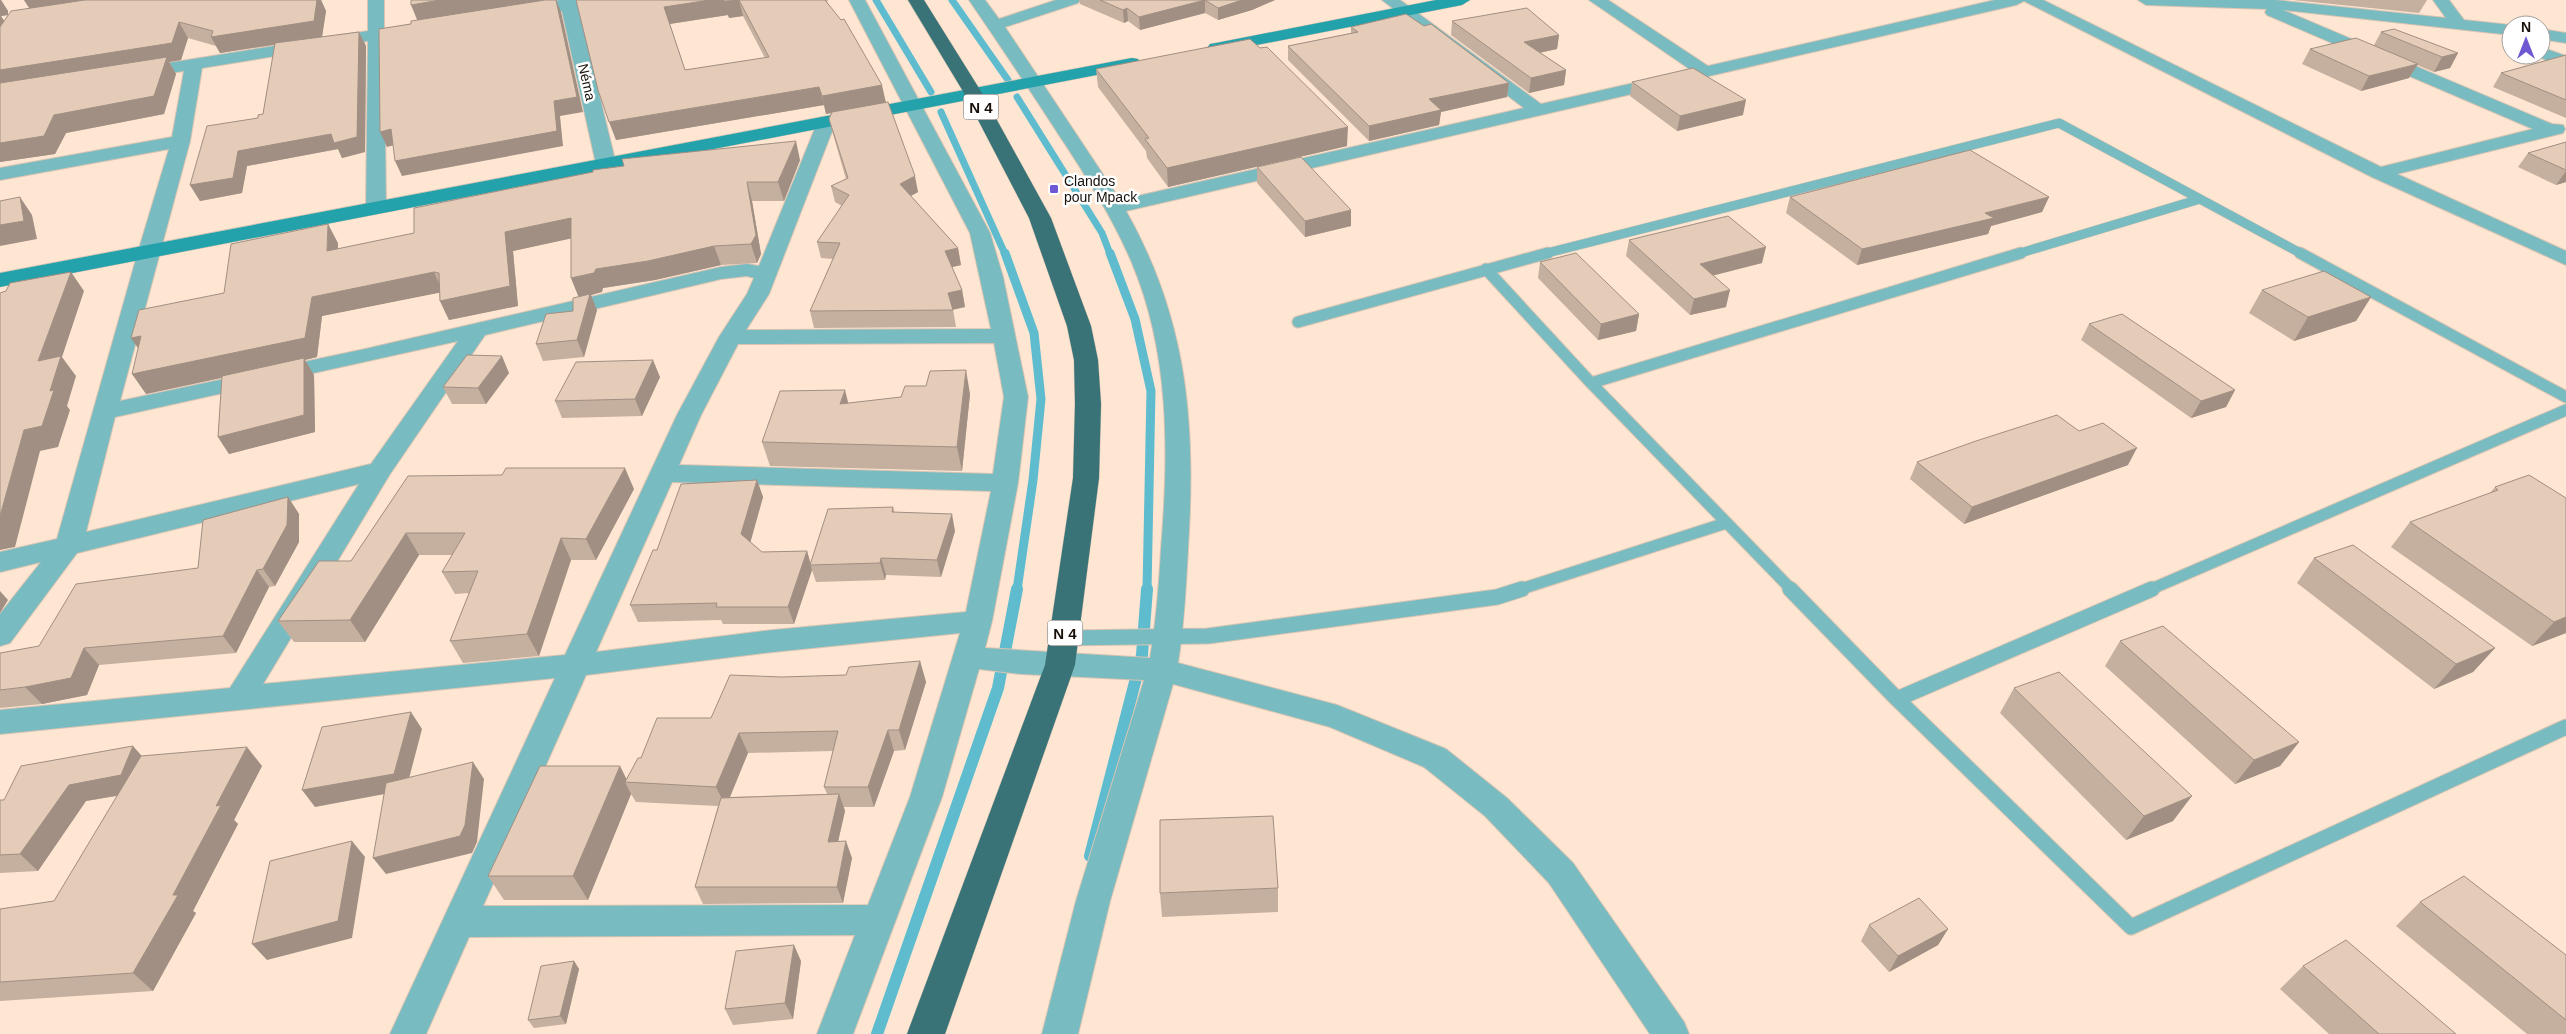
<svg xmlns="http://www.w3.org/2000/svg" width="2566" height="1034" font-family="Arial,sans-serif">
<rect width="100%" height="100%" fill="#fee6d2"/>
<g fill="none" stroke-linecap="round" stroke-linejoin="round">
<path stroke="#5ebcce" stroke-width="7" d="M876 0 931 92
M952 0 1008 80
M1017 97 1102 233 1110 254
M941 112 1005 254"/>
<path stroke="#5ebcce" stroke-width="9" d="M1005 253 1034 333 1041 399 1033 480 1017 590
M1110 253 1135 319 1151 391 1147 590"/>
<path stroke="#5ebcce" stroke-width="12" d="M1090 856 1142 655 1147 589
M877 1034 998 688 1017 589"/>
<g stroke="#d9c4b2" stroke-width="10">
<path id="lane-far2" d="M1543 254 2059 123 2302 254
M2017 254 2200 199"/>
</g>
<g stroke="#d9c4b2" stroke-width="13">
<path id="lane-far1" d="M2300 253 2566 397
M1486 269 1591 383 1792 590
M1298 322 1548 253
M1591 383 2021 253
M1518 590 1726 523
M2149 590 2566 410"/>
</g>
<g stroke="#d9c4b2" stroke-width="17">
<path id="lane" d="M1790 589 1897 699 2131 927 2566 727
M1064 638 1208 636 1497 597 1522 589
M1897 699 2152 589"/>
</g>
<g stroke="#d9c4b2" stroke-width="2">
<path id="street" d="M368 0H384V29L414 24 422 29 420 32 384 39 386 208 383 212H369L366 208 368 41 202 68 190 141 120 401 365 349 721 267 747 264 759 266 818 121 821 117H833L836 121 769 294 746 330 991 329 970 233 849 0H865L990 233 1003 277 1028 397 1018 483 992 621 985 648 1150 658C1156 622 1159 586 1161 549 1169 453 1170 353 1132 263 1113 218 1086 176 1059 135 1030 90 1000 45 969 0H985L999 19 1056 0H1080L1078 3 1005 27 1120 200 1524 108 1382 0H1400L1541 104 1691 70 1589 0H1608L1708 66 1995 0H2043L2381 167 2533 129 2267 15 2265 12 2267 9 2146 5 2138 0H2275L2446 18 2433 0H2449L2464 20 2511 25V35L2283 10 2552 124 2563 125 2565 129 2563 133 2397 174 2566 251V265L2372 177 2024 1 2016 5 1126 211C1188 321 1196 425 1188 549 1186 587 1184 626 1178 663L1337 705 1446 749 1507 798 1573 863 1684 1022 1689 1034H1650L1549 883 1485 816 1424 767 1330 727 1173 684 1110 901 1078 1034H1042L1076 901 1144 680 1021 674 979 669 942 797 853 1034H817L855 935 469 937 426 1034H390L555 678 0 734V710L230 688 359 484 77 553 10 643 0 646V614L41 562 0 572V552L57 539 138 252 169 149 0 180V168L172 137 184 71 137 78 131 77 128 73 131 69 368 31ZM747 276 754 278 747 294 719 337 677 415 565 655 263 684 390 474 485 335 721 279ZM458 341 371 464 86 532 115 417ZM994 343 1004 397 993 474 679 465 701 415 738 344ZM672 482 991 491 966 612 773 630 596 652ZM960 633 910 797 868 905 483 906 586 675 773 652Z
M560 0H606L604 3 578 8 616 164 613 168H599L596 164 562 11 524 17 516 12 518 9Z
M2541 29 2566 33V43L2541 39Z
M2541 47 2566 56V67L2535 56 2541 55Z"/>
</g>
<g stroke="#d9c4b2" stroke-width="1">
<path id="secondary" d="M1436 0H1470L1462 5 1216 53 1210 52 1207 48 1210 44 1216 43Z
M1132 58 1138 59 1141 63 1138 67 0 287V273Z"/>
</g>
<g stroke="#d9c4b2" stroke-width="1">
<path id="highway" d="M908 0H924L982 93 1051 218 1091 326 1098 360 1101 404 1099 478 1075 665 945 1034H907L1045 665 1073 478 1075 404 1074 360 1067 326 1029 218 964 93Z"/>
</g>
<use href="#lane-far2" stroke="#78bbc1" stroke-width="9"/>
<use href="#lane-far1" stroke="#78bbc1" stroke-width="11"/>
<use href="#lane" stroke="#78bbc1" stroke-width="15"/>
<use href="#street" fill="#78bbc1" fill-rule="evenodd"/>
<use href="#secondary" fill="#24a2ab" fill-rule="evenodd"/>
<use href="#highway" fill="#397377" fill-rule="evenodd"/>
</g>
<path fill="#c5af9f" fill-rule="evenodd" d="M0 0H1L8 11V15L29 8 24 0H321L326 11 322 37 359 32 366 46 365 152 342 158 338 149 247 166 242 193 200 201 190 185 258 118 263 114 275 45 220 53 216 46 188 38 181 60 169 62 176 74 164 114 66 133 55 154 0 162ZM8 15 4 21 1 16Z
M576 0H828L827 2 886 102 918 192 911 196 958 248 961 265 952 267 962 290 965 307 953 309 956 327 814 328 810 311 833 259 821 258 817 242 842 206 835 202 831 186 846 179 833 134 829 119 831 113 826 114 824 105 616 140ZM728 15 729 18 743 16 765 58 685 70 670 24Z
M1079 0H1275L1252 10 1218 20 1205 13 1140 30 1128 21 1124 23 1080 4Z
M2293 0H2427L2419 13Z
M1452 21 1559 35 1557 49 1540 53 1566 70 1564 85 1529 93 1451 35Z
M1351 27 1509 83 1507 97 1441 112 1439 125 1369 141 1288 60V46L1351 33Z
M2381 32 2458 53 2450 68 2434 72 2417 65 2409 78 2361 91 2302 64 2310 49 2374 45Z
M2566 55V118L2493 87 2501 73Z
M1096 69 1347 146 1168 187 1147 158 1146 151 1098 87Z
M1632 82 1743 115 1677 131 1630 96Z
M2566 142V182L2556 185 2518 167 2528 153Z
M800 160 784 201H752L761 254 757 263 721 265 655 280 603 288 602 292 591 295 597 310 584 357 543 361 536 344 573 311 579 297 571 278V238L513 251 518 306 449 320 440 301V292L322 316 317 357 305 360 314 375 315 432 229 454 218 437 222 378 146 394 224 293 338 243V249Z
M1257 167 1351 226 1305 237 1257 183Z
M1790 197H2049L2042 212 1991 226 1988 234 1857 265 1786 213Z
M1629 240 1762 263 1713 275 1726 307 1690 315 1626 256Z
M1540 262 1639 314 1636 331 1598 340 1538 278Z
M2262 290 2371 297 2356 321 2294 341 2249 313Z
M2089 324 2235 390 2226 407 2191 418 2081 340Z
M509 373 486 404H452L443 387Z
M660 377 642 416 562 418 555 401Z
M970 394 962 471 770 466 762 442 848 403Z
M2079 431 2128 465 1964 524 1910 479 1917 462Z
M408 476 634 489 596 560H571L539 656 463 663 450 641 469 593 455 594 442 572 452 555H419L365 642H294L278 621 351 561Z
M757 480 763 497 750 542 762 552 807 551 811 564 893 507 895 513 955 531 941 577 886 575 885 580 816 582 812 570 794 624H723L721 620 638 622 630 605 657 550Z
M2495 487 2566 498V633L2532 646 2391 547 2410 522 2490 493Z
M288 497 299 514V542L275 586 269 587 236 653 99 665 87 695 42 704 0 708V653L39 646 198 568Z
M2314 558 2495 648 2473 672 2434 689 2297 583Z
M2120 641 2299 742 2280 766 2235 784 2105 666Z
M920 661 926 682 905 750 894 751 874 807H844L845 811 838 842 852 858 843 903 703 904 695 887 718 806 636 802 631 794 588 900H504L488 876 627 779 641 758 782 677 846 675ZM833 751 824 787 827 794 729 797 748 753Z
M2014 688 2173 821 2126 840 2000 713Z
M142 756 262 766 234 820 238 824 193 911 196 913 153 991 0 1001V909L54 901 117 796 86 801 38 871 0 873V800H4Z
M1278 888V912L1162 917 1160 893Z
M2420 902 2566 955V1034H2527L2396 926Z
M1869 925 1948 929 1938 945 1889 972 1861 941Z
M574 961 579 969 566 1024 534 1028 528 1020Z
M801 961 793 1019 733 1025 725 1009Z
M2303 966 2456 1034H2329L2280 989Z"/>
<path fill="#a08f82" d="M0 0H1L8 11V15L1 16 9 29 0 28Z
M24 0H111L32 12Z
M313 0H321L326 11 322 37 220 53 211 37Z
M440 0H548L418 22 411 5Z
M556 0 561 12 583 112 560 116 563 146 402 176 395 161 554 101Z
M710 0H724L728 15 669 24 664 7Z
M733 0H739L743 16 729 18 724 1Z
M1205 0V13L1140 30 1139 17Z
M1242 0H1275L1252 10 1218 20V8Z
M1127 8 1128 21 1124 23 1123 10Z
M179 22 188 38 181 60 169 62 176 74 164 114 66 133 55 154 0 162V70Z
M359 32 366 46 365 152 342 158 338 149 247 166 242 193 200 201 190 185Z
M1559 35 1557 49 1523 56 1524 42Z
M2458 53 2450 68 2434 72 2442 57Z
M2418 64 2409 78 2361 91 2369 76Z
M1566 70 1564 85 1529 93 1531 78Z
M1509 83 1507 97 1441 112 1439 125 1369 141V126L1429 99Z
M882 85 886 103 826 114 822 96Z
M819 87 824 105 616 140 609 122Z
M1746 100 1743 115 1677 131 1680 116Z
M1348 127 1347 146 1168 187 1167 168Z
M391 129 398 144 387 147 380 132Z
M796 141 800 160 784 201 778 182Z
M2566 171V182L2556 185Z
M915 176 918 192 903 200 900 184Z
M747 182 752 201 761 254 757 263 751 244Z
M20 197 32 215 37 239 0 246V225Z
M2049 197 2042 212 1991 226 1988 234 1857 265 1862 249 1985 213Z
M1351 210V226L1305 237V221Z
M571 218 578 237 513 251 518 306 449 320 440 301 505 232Z
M328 224 338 243 337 270 327 251Z
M714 246 721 265 655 280 603 288 602 292 591 295 597 310 584 357 577 340 579 298 571 278 596 269Z
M1766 247 1762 263 1696 280 1700 264Z
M958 248 961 265 948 268 945 251Z
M71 272 84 291 62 357 76 376 67 406 70 410 58 447 40 451 15 547 0 550V516L24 430 50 391 38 361Z
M434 272 443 292 322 316 317 357 305 360 314 375 315 432 229 454 218 437 304 360 146 394 132 374 312 297Z
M962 290 965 307 952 310 948 293Z
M1730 290 1726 307 1690 315 1694 299Z
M2371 297 2356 321 2294 341 2308 317Z
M1639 314 1636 331 1598 340 1601 324Z
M141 336 144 357 131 338Z
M502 356 509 373 486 404 478 388Z
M653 360 660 377 642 416 635 399Z
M966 370 970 394 962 471 957 447Z
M845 390 851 414 840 404Z
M2235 390 2226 407 2191 418 2201 401Z
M2137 448 2128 465 1964 524 1972 507Z
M625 468 634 489 596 560 586 539Z
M757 480 763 497 748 551 741 534Z
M288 497 299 514V542L275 586 263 569Z
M952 514 955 531 941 577 937 560Z
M406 533 419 555 365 642 350 620Z
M561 538 571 560 539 656 527 634Z
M807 551 812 570 794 624 788 607Z
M881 558 886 575 885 580 880 563Z
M257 570 269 587 236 653 223 636Z
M0 591 8 600 0 613Z
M2566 617V633L2532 646 2554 622Z
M84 648 99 665 87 695 42 704 25 687Z
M2495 648 2473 672 2434 689 2456 664Z
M920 661 926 682 905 750 899 730Z
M411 712 422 729 406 790 315 807 302 790Z
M888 730 894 751 874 807 868 787Z
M739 733 748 753 726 807 716 787Z
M2299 742 2280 766 2235 784 2254 760Z
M133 746 148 763 137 792 86 801 38 871 20 854 69 785Z
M247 747 262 766 234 820 238 824 193 911 196 913 153 991 133 973 216 806Z
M473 762 484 779 477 842 472 853 386 874 373 858Z
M620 766 628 782H625L631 794 588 900 573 876Z
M839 794 845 811 834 859 828 842Z
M2192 796 2173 821 2126 840 2144 816Z
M352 841 365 857 352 938 267 960 252 944Z
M846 841 852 858 843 903 837 887Z
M1948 929 1938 945 1889 972 1898 956Z
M794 945 801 961 793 1019 785 1003Z
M574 961 579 969 566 1024 560 1016Z"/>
<path fill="#e5ccb9" stroke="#a08f82" d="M85 0H317L314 21 211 37 213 31 179 22 172 43 0 70V27L11 11Z
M411 0H440L411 5Z
M545 0H556L577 97 554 101 557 131 395 161 391 129 380 132 379 29 411 24V21Z
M576 0H710L664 7 685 70 769 57 739 0H825L841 20 844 19 882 85 822 96 819 87 609 122 598 90Z
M1100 0H1242L1218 8 1205 0 1139 17 1127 8 1123 10Z
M1527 8 1559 35 1524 42 1566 70 1531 78 1452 21Z
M1406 14 1424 26 1431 24 1509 83 1429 99 1441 110 1369 126 1288 46 1358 32 1351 27Z
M2394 29 2458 53 2442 57 2381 32Z
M359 32 357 137 334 143 331 134 238 151 233 178 190 185 207 126 258 118V115L263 114 275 43Z
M2356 38 2418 64 2369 76 2310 49Z
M1250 39 1260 48 1267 47 1348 127 1167 168 1145 139 1149 138 1096 69Z
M2566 55V100L2501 73Z
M167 57 154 96 54 115 44 136 0 143V83Z
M1693 68 1746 100 1680 116 1632 82Z
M888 102 915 176 900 184 958 248 945 251 962 290 948 293 953 310 810 311 840 243 817 242 849 195 831 186 848 178 829 119 832 112Z
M796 141 778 182H747L756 235 751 244 714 246 648 261 596 269 594 273 571 278V218L505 232 510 286 440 301 439 273 434 272 312 297 305 338 132 374 141 336 131 338 139 310 224 293 231 244 328 224 327 251 414 233V208L593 172V170L624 166 622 159Z
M2566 142V170L2528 153Z
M1970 150 2049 197 1985 213 1994 218 1862 249 1790 197Z
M1301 157 1351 210 1305 221 1257 167Z
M20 197 24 221 0 225V201Z
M1728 216 1766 247 1700 264 1730 290 1694 299 1629 240Z
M1576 253 1639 314 1601 324 1540 262Z
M2324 271 2371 297 2308 317 2262 290Z
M71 272 38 361 61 356 50 391 54 390 42 426 24 430 0 516V293L6 291 10 283Z
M590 294 577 340 536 344 546 314 573 311V298Z
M2122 314 2235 390 2201 401 2089 324Z
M467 355 502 356 478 388 443 387Z
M304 358V415L218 437 222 376Z
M653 360 635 399 555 401 576 362Z
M966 370 957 447 762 442 780 391 845 390 840 404 901 397 905 386H926L930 371Z
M2057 415 2079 431 2103 423 2137 448 1972 507 1917 462 1976 441Z
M506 468H625L586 539 561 538 527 634 450 641 478 571 442 572 465 533H406L350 620 278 621 319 561H351L408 476 502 475Z
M2529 475 2566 498V617L2554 622 2410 522 2498 490 2495 487Z
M757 480 741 534 762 552 807 551 788 607H716L717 603 630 605 653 550H657L681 484Z
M288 497 287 525 263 569 257 570 223 636 84 648 71 678 25 687 0 690V653L39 646 76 584 198 568 203 520Z
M893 507 892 512 952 514 937 560 881 558 880 563 810 565 828 509Z
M2353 545 2495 648 2456 664 2314 558Z
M2163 626 2299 742 2254 760 2120 641Z
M920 661 899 730H888L868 787H824L838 731 739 733 716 787 625 782 638 758H641L657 718H711L730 675 782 677 846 675 849 667Z
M2059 672 2192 796 2144 816 2014 688Z
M411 712 394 774 302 790 322 727Z
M133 746 121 775 69 785 20 854 0 855V800H4L21 766Z
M247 747 216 806 221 805 173 895H178L133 973 0 982V909L54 901 141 756Z
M473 762 465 825 460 836 373 858 386 783Z
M540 766H620L573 876H488Z
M839 794 828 842 846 841 837 887H695L721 798Z
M1273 816 1278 888 1160 893V820Z
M352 841 338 921 252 944 270 861Z
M2464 876 2566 955V1020L2420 902Z
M1919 898 1948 929 1898 956 1869 925Z
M2346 940 2456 1034H2379L2303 966Z
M794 945 785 1003 725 1009 736 951Z
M574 961 560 1016 528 1020 541 966Z"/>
<rect fill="#6f58d2" stroke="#fff" stroke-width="2" x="1049" y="184" width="10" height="10" rx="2.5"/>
<g text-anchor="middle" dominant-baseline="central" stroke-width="5" stroke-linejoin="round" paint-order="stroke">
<g font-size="14" fill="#181009" stroke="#fff">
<text transform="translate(587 82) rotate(77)">Néma</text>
</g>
<g font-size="14" fill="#181009" stroke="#fff" text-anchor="start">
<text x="1064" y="181">Clandos<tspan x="1064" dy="16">pour Mpack</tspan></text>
</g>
<g fill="#fff" stroke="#5d5853" stroke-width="1">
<rect x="963.5" y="94.5" width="35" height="25" rx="4"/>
<rect x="1047.5" y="620.5" width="35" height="25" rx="4"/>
</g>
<g font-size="15" font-weight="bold" fill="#181009">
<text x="981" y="107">N 4</text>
<text x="1065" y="633">N 4</text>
</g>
</g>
<g transform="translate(2526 40)"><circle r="24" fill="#ffffff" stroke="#a39f9d"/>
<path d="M0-4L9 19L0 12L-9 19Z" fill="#6f58d2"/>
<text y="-8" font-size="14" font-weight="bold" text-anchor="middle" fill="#181009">N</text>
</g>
</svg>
